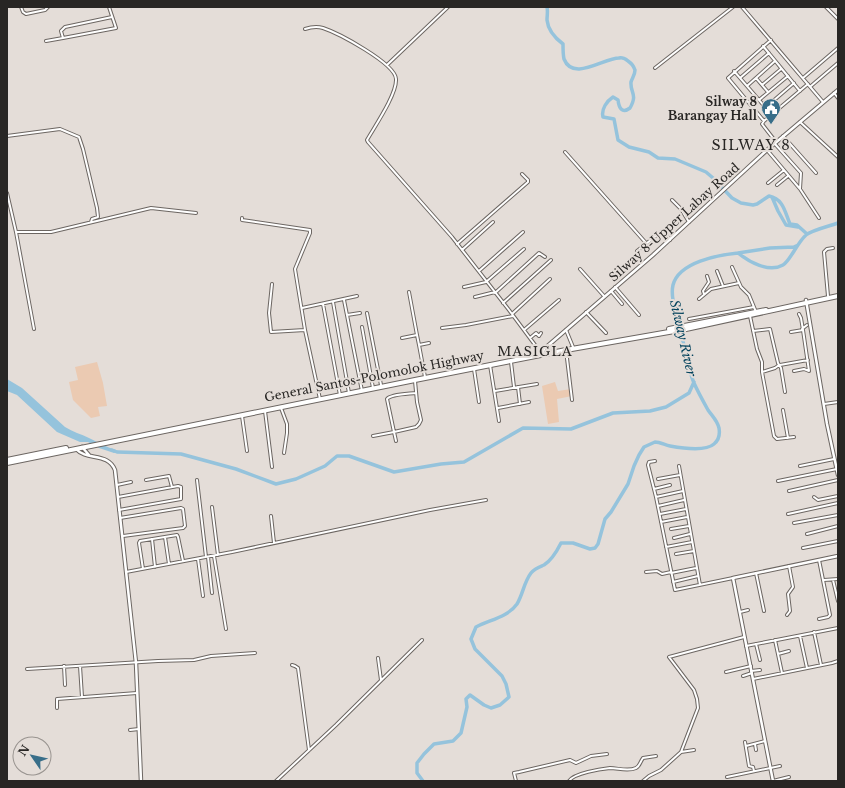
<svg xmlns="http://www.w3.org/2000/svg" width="845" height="788" font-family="'Libre Baskerville',serif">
<rect width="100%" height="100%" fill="#e4ddd8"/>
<path fill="#ebcab2" d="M97 362 103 383 107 406 98 407 100 416 91 418 73 400 69 382 78 380 75 367Z
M555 382 558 391 571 389 572 396 557 399 559 422 548 424 542 386Z"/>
<path fill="#95c3dc" d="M7 379 22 388 65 427C73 432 81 434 89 438 98 442 106 447 116 450L117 452 114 453 99 448 88 442H80L57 432 17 395 7 391Z"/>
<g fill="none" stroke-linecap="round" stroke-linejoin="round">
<path stroke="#95c3dc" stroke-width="3.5" d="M547 7C548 11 547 16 547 20 548 30 555 38 563 44 563 48 563 55 564 59 573 82 604 58 619 58 622 57 626 59 628 61 631 63 634 67 635 70 635 75 632 78 631 82 630 93 638 94 630 108 622 114 619 108 618 100L613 97C607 101 601 109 603 117L614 119 618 140 629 147 649 152 658 158 675 159 706 172 713 178 732 198 741 203 753 205 757 204 769 196C784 199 785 213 790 224L797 225 807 234
M772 197 778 211 786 225 798 227
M738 253 770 248 794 247 796 246
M112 450 117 452 181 454 236 469 276 484 296 479 325 466 337 456H349L394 472 441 464 464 462 523 428 571 429 613 413 650 411 666 407 689 393 694 382
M423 781 417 773V763L424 754 434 744 453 741 461 733 467 707 466 699 470 695 484 705 491 708 500 705 509 697 506 684 502 676 475 649 471 639 476 627C489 620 508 617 517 604 523 594 524 582 531 573 535 568 539 567 544 565 552 560 557 551 561 543H573L590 549 595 548 598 544 605 519 611 512 628 484 634 466 639 455 644 447 655 442C660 442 665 445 670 446 681 448 705 452 714 444 719 440 720 434 719 428 717 420 712 416 708 410 703 401 698 392 694 383 687 366 684 344 680 327 677 314 670 298 673 285 679 262 718 255 738 253 749 262 769 273 783 265 790 261 797 243 806 235 812 230 830 226 838 223"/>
<g stroke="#6c6662" stroke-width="4">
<path id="street" d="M21 7 23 12 26 14 45 10 48 7
M109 7 116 28 63 38 61 31 65 27 112 17
M742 7 823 102
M826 7 838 19
M305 29C311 27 316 26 323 28 338 33 395 63 396 79 397 94 375 126 367 140L368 142 452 237 509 310 541 353
M46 41 63 38
M763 46 800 91
M387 65 448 7
M655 68 733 7
M734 71 772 115
M740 78 769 53
M756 78 768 92
M803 78 838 48
M762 85 781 69
M747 86 775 61
M811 86 838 63
M834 93 838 98
M759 100 788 76
M765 108 794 83
M764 121 728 78 771 40
M800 122 838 157
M7 136 60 129 79 137 83 149 97 208 98 217 92 219 91 222
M783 136 816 173
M776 142 762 124 764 121 808 84
M775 144 801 173 800 189
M767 150 800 189 819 218
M565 152 646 243
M768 183 784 170
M777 185 788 176
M7 193 16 232 34 329
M672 200 681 209 689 222
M242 218V220L249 221 310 230V233L295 269 305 330
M16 232H51L151 208 196 213
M457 244 528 182V180L522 174
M462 250 493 222
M637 251 662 231H665L670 240
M732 267 741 287 749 295 756 312
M580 269 604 296
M479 271 523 232
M717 271 723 286
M486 282 524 249
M272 284 269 313 271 332 305 330 320 399
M464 287 486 282
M615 287 639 315
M611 291 622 304
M409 292 417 335
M495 293 539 253 545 257
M704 294 703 291 709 282 707 276
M828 296 824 252 827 249 833 248
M475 297 495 292
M699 299 711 289 739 283
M344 300 362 391
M333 302 349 393
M503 303 551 260
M323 304 340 395
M302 308 357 296
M586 312 606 333
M367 313 381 385
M512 314 550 279
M799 314 801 318 803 330
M347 315 360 313
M750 316 757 349 762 362V372L774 436 777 439 794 437
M689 319 754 307
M362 327 373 388
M442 328 466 325 513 316
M802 329 807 325
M524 330 559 300
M566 330 573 347
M753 331 770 329 778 363 781 368 785 392
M791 332 803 330 809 371 804 369 794 371
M402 338 417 335 419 345 429 343
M530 338 536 333 539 336 541 333
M419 345 425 377
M566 350 572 400
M511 362 514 387
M490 365 499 421
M780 365 808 360
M474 369 479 402
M762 372 775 368 779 365
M415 381 417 402 421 420 419 424 416 427 394 432 387 399C391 394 409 394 416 393
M518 387 520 404
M495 391 537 384
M824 404 838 402
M281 408 287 424V433L284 453
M498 408 529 402
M783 410 788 438
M265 411 272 467
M242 416 247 451
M373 436 394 432 396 441
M655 461 649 462 648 465 656 497 675 590 733 578
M679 466 700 585
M800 466 834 459
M658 479 680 475
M146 480 169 476 172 487
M197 480 206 557
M778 481 837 469
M117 485 131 482
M654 489 670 485
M789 491 838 480
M118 497 178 486 181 487V499L119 510
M656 497 683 491
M814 497 818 500 838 496
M658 506 684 500
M212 507 218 555
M660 514 686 509
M788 514 838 503
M271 516 274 543
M120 518 181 508 183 509 185 526 183 528 123 536
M661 522 687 517
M794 523 838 515
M671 529 689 526
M807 534 838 526
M165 537 169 564
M674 538 690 534
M152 539 155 567
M666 547 692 542
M803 548 838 541
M676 554 694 551
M214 556 226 629
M208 557 212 593
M198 559 203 596
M143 569 139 543 140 541 177 535 178 537 183 561
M126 572 232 552 430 510 486 500
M646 572 657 571 662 574 671 572
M671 573 696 568
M756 573 764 611
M824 580 838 579
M833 580 838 601
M673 582 698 576
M740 612 748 610
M787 615 790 611 788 594 793 587 789 566
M819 619 828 617 830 615 819 560
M814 632 821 665
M800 636 807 668
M775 640 782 673
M756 644 760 660
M746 646 838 628
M778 654 789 651
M378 658 381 680
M292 665 295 666 298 668 309 750
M64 666 65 685
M80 666 82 697
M27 669 158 661 194 660 211 656 255 653
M751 671 760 670
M726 672 751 666
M743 676 752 673
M753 679 832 663 838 661
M57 708V699L137 693
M130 730 139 729
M745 742 749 766 753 767 754 771
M755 744 756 750
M746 746 765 741
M681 752 694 750
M727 777 780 766
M276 781 336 725 422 640
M516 781 514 773 519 772 570 760 576 763 591 756 607 754
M569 781C574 773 601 769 610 768 618 768 628 772 636 768 640 766 640 762 643 758L656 756
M643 781 649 776 661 770 681 752 698 708 697 699 694 690 669 657 744 637
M773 781 789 777"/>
</g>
<g stroke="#6c6662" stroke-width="4.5">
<path id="secondary" d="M806 300 827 424 838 475
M542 355 544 349 653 255 767 150 838 90
M82 447 89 455
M76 449C87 461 108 452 115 470L136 663 141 781
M773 781 733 578 838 556"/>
</g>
<g stroke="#6c6662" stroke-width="6">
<path id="highway" d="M669 329 766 310
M7 460 66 448
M7 463 415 380 566 350 686 329 838 296"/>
</g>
<use href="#street" stroke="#fff" stroke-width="2"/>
<use href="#secondary" stroke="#fff" stroke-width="2.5"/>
<use href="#highway" stroke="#fff" stroke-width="4"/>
</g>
<defs>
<g id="civic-pin" transform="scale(1)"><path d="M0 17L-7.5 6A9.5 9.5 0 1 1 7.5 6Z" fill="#386e89" stroke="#e4ddd8"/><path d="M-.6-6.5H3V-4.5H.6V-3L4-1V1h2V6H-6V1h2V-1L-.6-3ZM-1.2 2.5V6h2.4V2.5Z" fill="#fff"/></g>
</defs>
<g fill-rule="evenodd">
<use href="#civic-pin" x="771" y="108"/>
</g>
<g text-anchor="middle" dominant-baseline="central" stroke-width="4" stroke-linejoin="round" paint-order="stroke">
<g font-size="12" font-weight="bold" fill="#282624" stroke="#e4ddd8" text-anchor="end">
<text x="757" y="101">Silway 8<tspan x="757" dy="14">Barangay Hall</tspan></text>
</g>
<g font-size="12" fill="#282624" stroke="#e4ddd8">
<text transform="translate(674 222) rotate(-42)">Silway 8-Upper Labay Road</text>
<text transform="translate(374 376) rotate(-11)">General Santos-Polomolok Highway</text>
</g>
<g font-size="13" font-style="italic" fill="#05445e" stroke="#e4ddd8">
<text transform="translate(683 338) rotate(77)">Silway River</text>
</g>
<g font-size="13" letter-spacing="1" fill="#282624" stroke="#e4ddd8">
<text x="535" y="351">MASIGLA</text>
</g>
<g font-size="14" letter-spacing="1" fill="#282624" stroke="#e4ddd8">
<text x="751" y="145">SILWAY 8</text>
</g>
</g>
<rect width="845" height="788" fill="none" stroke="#282624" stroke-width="16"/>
<g transform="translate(32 756) rotate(304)"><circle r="19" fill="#e4ddd8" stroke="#999490"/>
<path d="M0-3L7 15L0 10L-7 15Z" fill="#386e89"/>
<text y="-6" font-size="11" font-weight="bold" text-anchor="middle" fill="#282624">N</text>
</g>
</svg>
